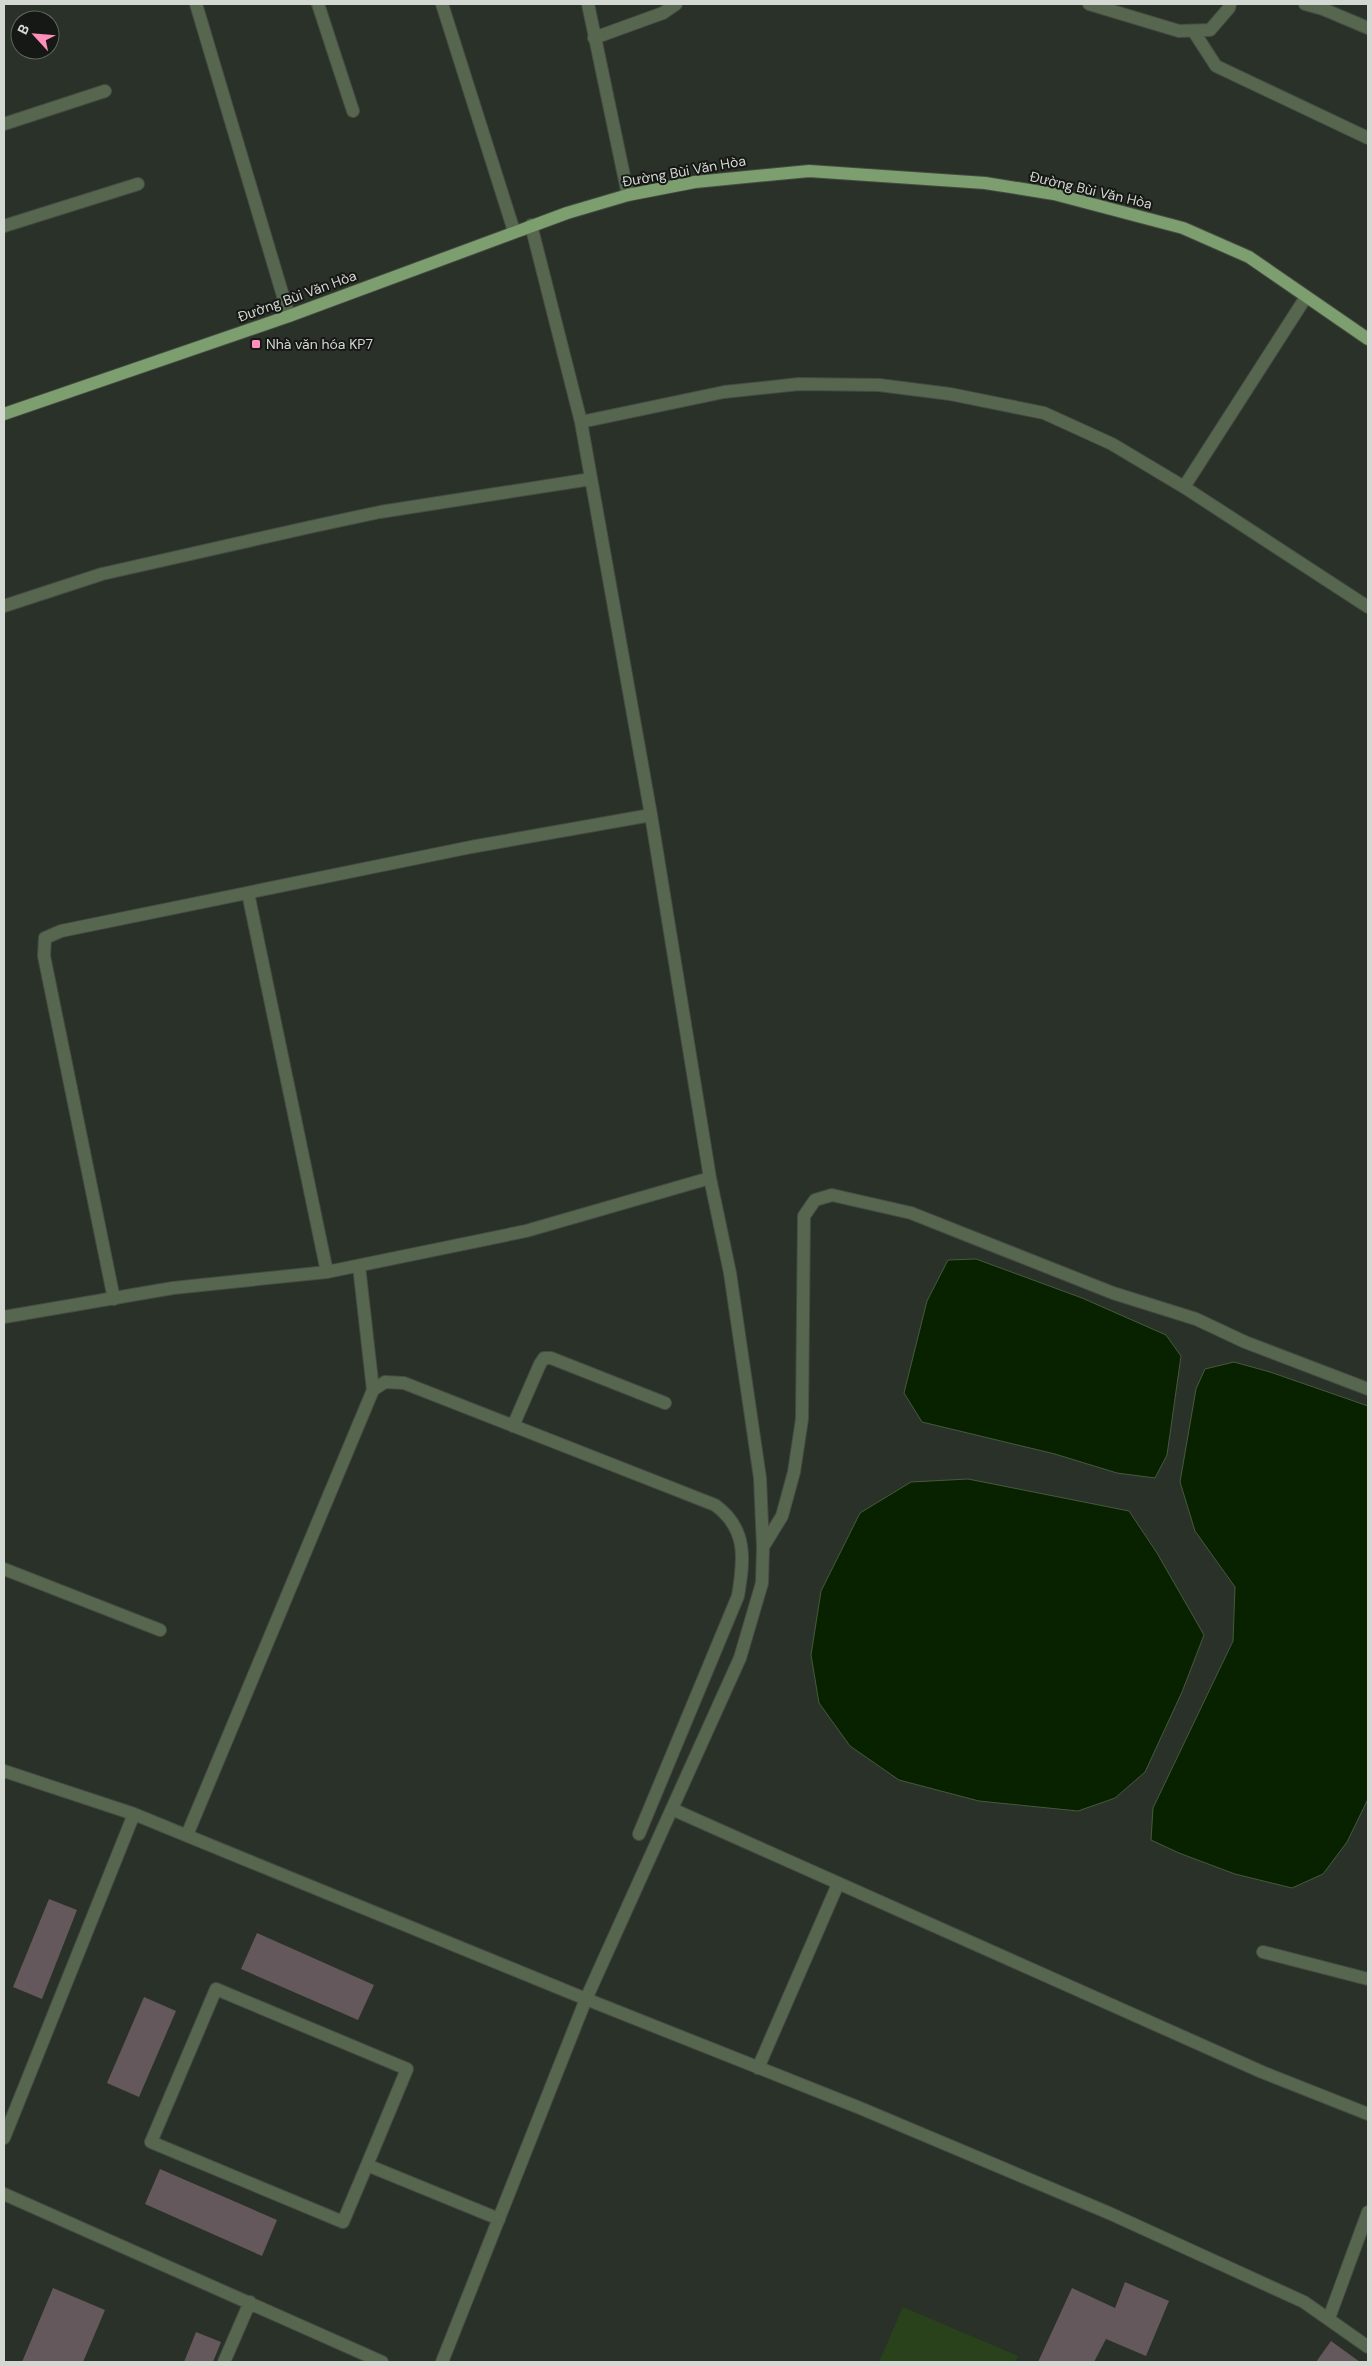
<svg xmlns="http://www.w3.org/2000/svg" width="1372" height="2366" font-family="'DM Sans',sans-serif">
<rect width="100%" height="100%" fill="#2a3128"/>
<path fill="#29421c" d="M903 2307 1018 2356 1015 2362H879Z"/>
<path fill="#082200" stroke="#45593f" d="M976 1259 1082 1298 1166 1335 1181 1356 1167 1455 1155 1478 1117 1473 1055 1454 922 1422 904 1393 927 1301 948 1260Z
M1234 1362 1270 1372 1368 1406V1799L1347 1842 1323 1874 1292 1888 1235 1874 1179 1853 1151 1840 1153 1808 1233 1641 1235 1587 1195 1531 1180 1482 1196 1389 1205 1369Z
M968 1479 1129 1511 1157 1553 1204 1635 1182 1692 1145 1772 1115 1798 1078 1811 979 1801 899 1780 850 1746 819 1703 811 1655 821 1591 860 1513 911 1482Z"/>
<path fill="#65585c" d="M49 1899 77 1910 42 1999 13 1987Z
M257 1933 374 1985 358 2020 241 1969Z
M144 1997 176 2011 139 2097 107 2083Z
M160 2169 277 2220 262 2256 145 2204Z
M1125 2282 1169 2301 1146 2356 1106 2339 1094 2362H1038L1072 2288 1115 2308Z
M53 2288 105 2310 83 2362H22Z
M196 2332 221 2342 213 2362H184Z
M1331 2341 1360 2362H1316Z"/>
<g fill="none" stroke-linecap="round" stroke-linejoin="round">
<g stroke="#454c43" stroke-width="14">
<path id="service" d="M248 893 327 1272
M359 1266 373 1390
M114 1299 44 956 45 938 61 931 471 847 651 815
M513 1426 540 1364 544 1358H551L665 1403
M4 1569 160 1630
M187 1835 373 1390 385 1382 404 1383 715 1505C748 1529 744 1560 738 1596L639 1834
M367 2165 343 2222 151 2142 216 1989 407 2069 367 2165 499 2219"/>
</g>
<g stroke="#454c43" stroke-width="14">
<path id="minor" d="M196 4 289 316
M318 4 353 111
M442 4 514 231
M588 4 628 195
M1089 4 1179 31 1210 30 1229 8 1230 4
M1305 4 1323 9 1368 28
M1194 32 1216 66 1368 138
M594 38 663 13 676 4
M4 124 105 91
M4 226 138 184
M581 422 724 392 799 384 879 385 950 394 1044 413 1112 444 1184 487 1368 607
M1184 487 1306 297
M4 606 102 574 310 527 380 512 591 479
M4 1317 173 1288 327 1272 526 1231 710 1178
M763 1547 782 1516 794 1472 802 1419 804 1216 815 1200 832 1195 911 1213 1113 1293 1196 1319 1245 1342 1368 1389
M4 1771 134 1814 586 1999 860 2108 1109 2213 1304 2302 1368 2347
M672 1809 1262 2072 1368 2114
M1263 1952 1368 1979
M758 2068 838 1884
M4 2138 134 1814
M4 2194 382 2362
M1329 2318 1368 2212
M224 2362 250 2302
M442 2362 586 1999 740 1658 762 1583 763 1547 760 1478 730 1273 710 1178 651 815 581 422 531 225"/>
</g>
<g stroke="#454c43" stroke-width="14">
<path id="primary" d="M4 414 289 316 567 213 628 195 695 182 809 171 985 183 1054 194 1183 228 1249 257 1368 339"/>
</g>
<use href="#service" stroke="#57674f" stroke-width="12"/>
<use href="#minor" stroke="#57674f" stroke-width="12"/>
<use href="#primary" stroke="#7d9e6e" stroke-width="12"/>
</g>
<rect fill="#ff8eba" stroke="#151814" stroke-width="2" x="251" y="339" width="10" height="10" rx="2.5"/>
<g text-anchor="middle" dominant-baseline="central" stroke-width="4" stroke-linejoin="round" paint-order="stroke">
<g font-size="14" fill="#d4d8d2" stroke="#151814">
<text transform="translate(684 171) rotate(-10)">Đường Bùi Văn Hòa</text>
<text transform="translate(1091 190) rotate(13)">Đường Bùi Văn Hòa</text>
<text transform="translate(297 296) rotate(-20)">Đường Bùi Văn Hòa</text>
</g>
<g font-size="14" fill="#d4d8d2" stroke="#151814" text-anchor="start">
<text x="266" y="344">Nhà văn hóa KP7</text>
</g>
</g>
<rect width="1372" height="2366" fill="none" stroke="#d4d8d2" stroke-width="10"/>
<g transform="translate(35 35) rotate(296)"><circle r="24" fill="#151814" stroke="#616560"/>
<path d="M0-4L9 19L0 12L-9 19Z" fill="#ff8eba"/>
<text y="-8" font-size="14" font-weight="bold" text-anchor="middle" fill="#d4d8d2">B</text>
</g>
</svg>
